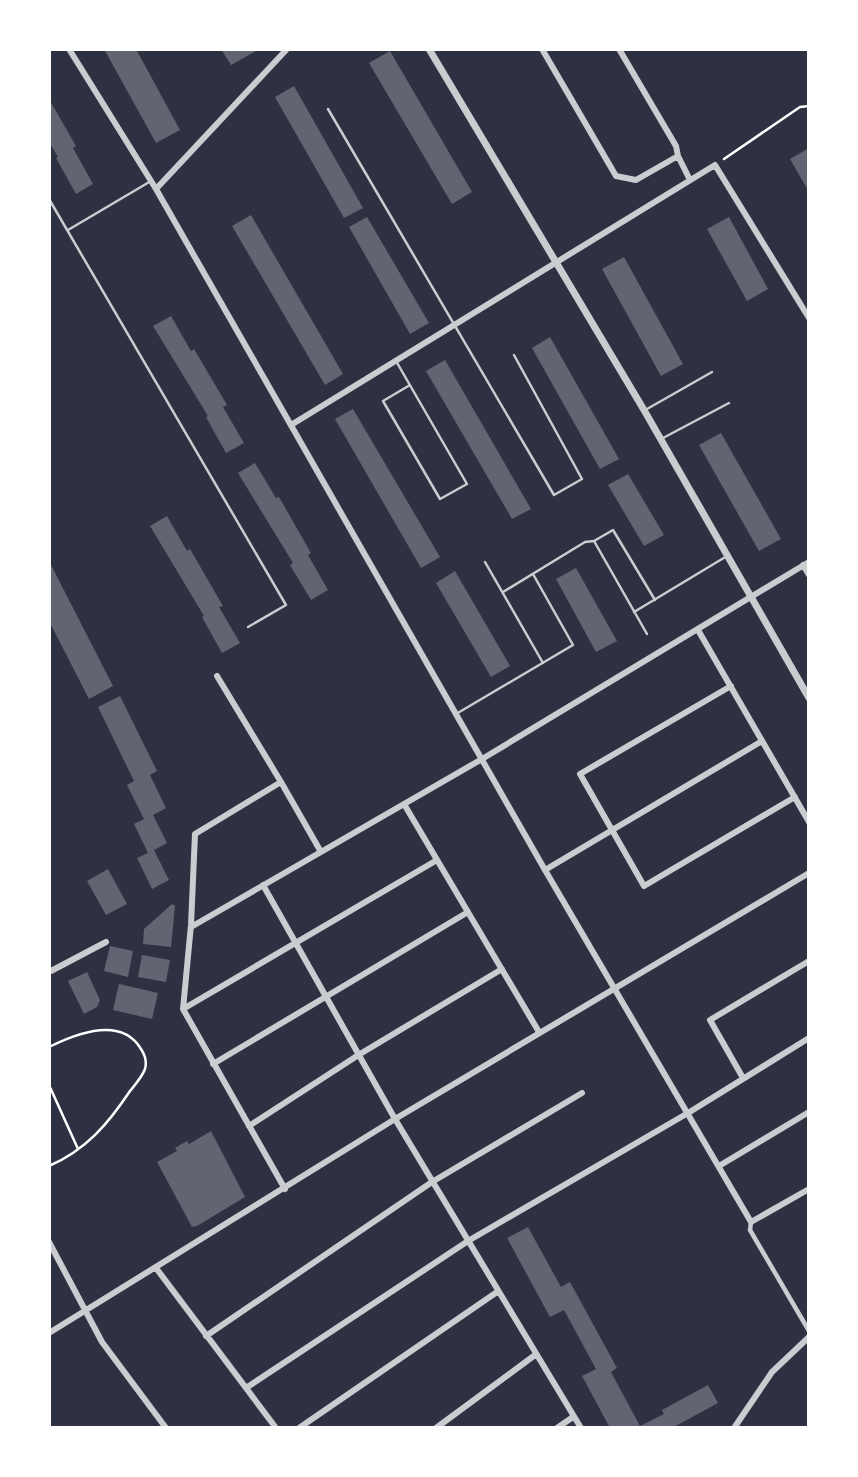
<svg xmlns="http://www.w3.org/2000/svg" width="858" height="1477" font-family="Karla,sans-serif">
<rect width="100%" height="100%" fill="#2d3142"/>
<path fill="#626471" d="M104 49H136L180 130 156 143Z
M221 49H255L256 51 231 65Z
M390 51 472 192 452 204 369 63Z
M294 86 363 208 344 218 275 97Z
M49 99 76 146 73 148 93 184 76 194 56 158 58 157 49 142Z
M809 148V192L790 159Z
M251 215 343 374 325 385 232 226Z
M367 217 429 323 410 334 349 227Z
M729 217 768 289 747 301 707 229Z
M624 257 683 364 661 376 602 269Z
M171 316 191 351 194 349 227 405 223 407 244 443 226 453 206 417 208 416 153 326Z
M550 337 619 459 600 469 532 348Z
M445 360 531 509 512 519 426 371Z
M353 409 440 557 421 568 335 419Z
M721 433 781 539 759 551 699 445Z
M255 463 276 498 279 497 311 553 308 555 328 590 311 600 290 565 293 563 238 473Z
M628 474 664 535 644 546 608 485Z
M167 516 187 551 190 549 223 606 219 607 240 643 222 653 202 617 204 616 150 526Z
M49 561 113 686 89 699 49 621Z
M576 568 617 641 596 652 556 579Z
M455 571 510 666 491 677 436 583Z
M120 696 157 771 150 775 166 808 153 815 167 843 154 850 169 880 152 889 137 858 148 853 134 824 144 819 127 785 134 781 98 707Z
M108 869 127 904 106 915 87 881Z
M172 904 175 906 171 947 143 944 144 929Z
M110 946 133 951 128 977 104 971Z
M142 955 170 960 166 982 138 977Z
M87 972 100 1000 97 1007 84 1014 68 981Z
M119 984 158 993 152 1019 113 1010Z
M211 1131 245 1197 197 1226 192 1227 157 1162 177 1151 175 1148 187 1141 189 1144Z
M528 1227 561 1287 570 1282 617 1368 611 1372 640 1426 664 1414 662 1410 708 1385 718 1403 672 1428H610L582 1376 596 1369 564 1310 550 1317 507 1238Z"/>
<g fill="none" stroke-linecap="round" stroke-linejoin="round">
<path stroke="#fff" stroke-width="2.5" d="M724 159 800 107 809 106
M49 1047C75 1034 121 1015 141 1049 145 1055 147 1062 145 1069 142 1077 135 1085 130 1091 108 1124 86 1150 49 1166
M49 1085 78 1149"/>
<path stroke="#caccd0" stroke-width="2.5" d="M328 109 554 495 582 479 514 355
M49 199 286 605 248 627
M68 230 151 181
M396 361 467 484 440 499 383 401 410 385
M647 409 712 372
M663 438 729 403
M485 562 543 663
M503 592 585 542 594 541
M634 612 727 556
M647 634 594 541 613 530 655 600
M456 714 573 645 533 574"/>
<path stroke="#caccd0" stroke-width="4.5" d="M751 1222 750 1230 809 1331"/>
<path stroke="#caccd0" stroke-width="6" d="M69 49 156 189 545 870 751 1222 809 1189
M542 49 616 176 636 180 678 156
M619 49 676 146 678 156 690 180
M156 189 287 49
M291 425 715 165 809 318
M803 565 809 575
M698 630 809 822
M217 676 281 782 321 852
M731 686 580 774 644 886 795 797
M281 782 195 834 191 925 183 1009 285 1189
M404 804 539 1032
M545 870 762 741
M263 885 395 1119 581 1428
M191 927 482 759 809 562
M49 969 51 971 106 942
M183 1009 437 860
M213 1064 468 912
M743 1078 710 1020 809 961
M249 1126 360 1054 502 969
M719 1166 809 1112
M49 1242 102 1342 166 1428
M156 1268 276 1428
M49 1333 395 1119 809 873
M206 1336 432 1182 582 1093
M246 1388 468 1241 688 1113 809 1038
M299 1428 497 1292
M436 1428 535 1355
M557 1428 573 1417
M734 1428 772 1372 809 1337"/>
<path stroke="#caccd0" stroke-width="7" d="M429 49 644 410 809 698"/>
</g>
<rect width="858" height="1477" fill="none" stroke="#ffffff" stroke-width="102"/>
</svg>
